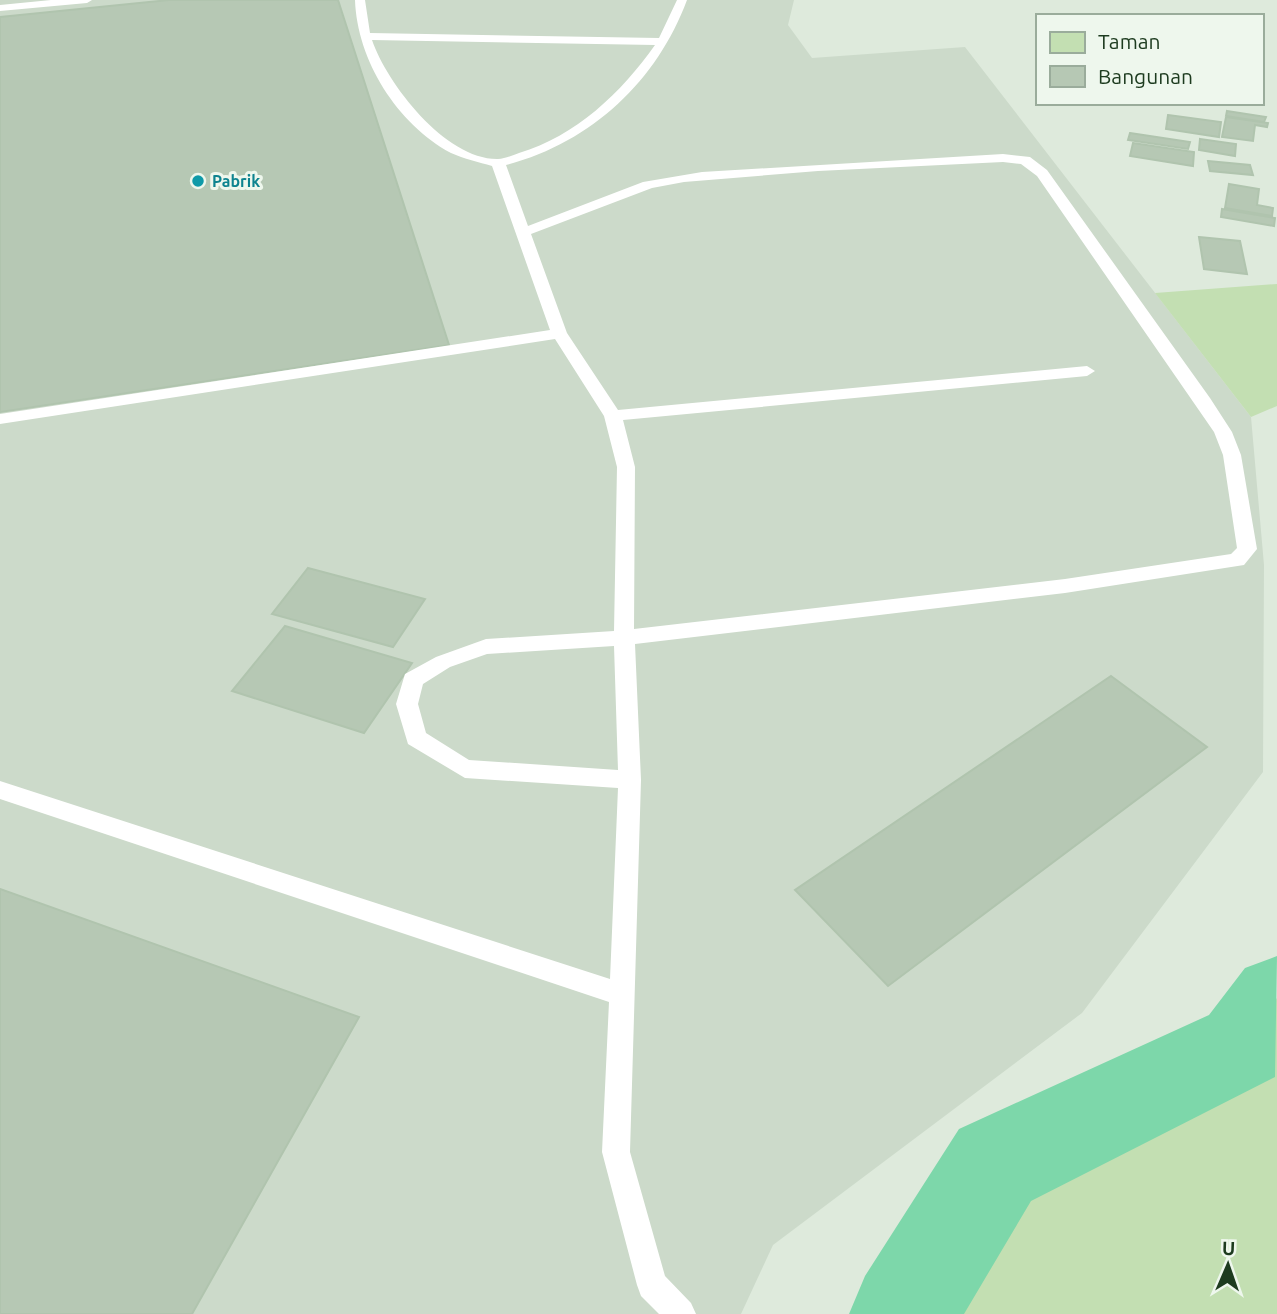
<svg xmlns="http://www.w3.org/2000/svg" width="1277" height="1314" font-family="Ubuntu,sans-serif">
<rect width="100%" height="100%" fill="#deeadc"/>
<path fill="#ccdaca" d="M0 0H794L788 25 812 58 965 47 1251 417 1264 565 1263 772 1082 1013 773 1245 741 1314H0Z"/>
<path fill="#c3dfb2" d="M1277 284V406L1251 417 1155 293Z
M1277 998V1314H903L995 1165 1242 1046Z"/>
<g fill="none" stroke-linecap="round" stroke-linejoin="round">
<path fill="#7dd7aa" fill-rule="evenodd" d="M1277 956 1275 1077 1031 1201 964 1314H849L865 1276 959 1129 1209 1015 1245 968Z"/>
</g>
<path fill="#b6c8b4" stroke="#b0c4ae" stroke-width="2" d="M169 0H338L449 345 0 412V17Z
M1227 111 1266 117 1264 122 1226 116Z
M1168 115 1221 122 1219 137 1166 129Z
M1226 117 1268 123 1267 127 1255 125 1253 141 1222 137Z
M1130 133 1190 142 1188 149 1128 140Z
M1200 139 1236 144 1235 156 1199 150Z
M1133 143 1194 152 1193 166 1130 156Z
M1208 161 1250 165 1253 175 1210 171Z
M1229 184 1259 189 1257 205 1273 208 1272 216 1225 208Z
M1222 209 1275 218 1274 226 1221 217Z
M1199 237 1240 241 1247 274 1204 269Z
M308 568 425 599 393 647 272 614Z
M285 626 412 663 364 733 232 691Z
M1111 676 1207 747 888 986 795 890Z
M0 889 359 1017 192 1314H0Z"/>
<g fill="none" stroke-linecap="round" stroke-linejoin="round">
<path fill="#fff" fill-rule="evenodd" d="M51 0H92L87 3 0 11V5Z
M355 0H365L370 33 659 38 677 0H687C657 81 591 143 506 165L528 226 643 182 702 172 1003 154 1030 157 1047 170 1210 398 1232 432 1241 455 1257 549 1244 565 1065 593 635 644 641 780 630 1152 665 1276 691 1303 696 1314H659L641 1296 637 1285 602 1152 609 1002 0 799V781L610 979 618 788 465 778 408 744 396 704 405 674 436 657 486 639 614 631 617 467 604 416 555 339 0 424V414L550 330 492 166C479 162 464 159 451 153 397 124 357 60 355 0ZM372 40 655 45C621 93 576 136 519 153 513 155 505 159 498 159 446 160 387 84 372 40ZM1003 162 1021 164 1037 176 1214 432 1223 455 1237 548 1231 554 1065 579 634 629 635 467 623 420 1087 376 1095 371 1087 366 618 410 567 333 531 234 652 188 684 182 818 171ZM614 646 618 770 469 760 426 733 418 704 423 684 450 667 487 654Z"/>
</g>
<circle fill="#0f9aa8" stroke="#eef7ed" stroke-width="2.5" cx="198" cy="181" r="7"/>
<g text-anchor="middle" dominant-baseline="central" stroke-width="6" stroke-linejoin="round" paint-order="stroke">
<g font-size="16" font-weight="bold" fill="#0d838f" stroke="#eef7ed" text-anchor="start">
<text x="212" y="181">Pabrik</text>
</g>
</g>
<rect x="1036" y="14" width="228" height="91" fill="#eef7ed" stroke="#9aac9b" stroke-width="2"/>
<rect x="1050" y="32" width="35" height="21" fill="#c3dfb2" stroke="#9aac9b" stroke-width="2"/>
<text x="1098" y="49" font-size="21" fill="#1d3b1f">Taman</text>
<rect x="1050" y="66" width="35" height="21" fill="#b6c8b4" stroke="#9aac9b" stroke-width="2"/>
<text x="1098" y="84" font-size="21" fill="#1d3b1f">Bangunan</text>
<g transform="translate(1228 1265) rotate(2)" stroke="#eef7ed" stroke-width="5" paint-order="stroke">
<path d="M0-5L12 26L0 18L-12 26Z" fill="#1d3b1f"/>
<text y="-10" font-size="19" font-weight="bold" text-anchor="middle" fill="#1d3b1f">U</text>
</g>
</svg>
